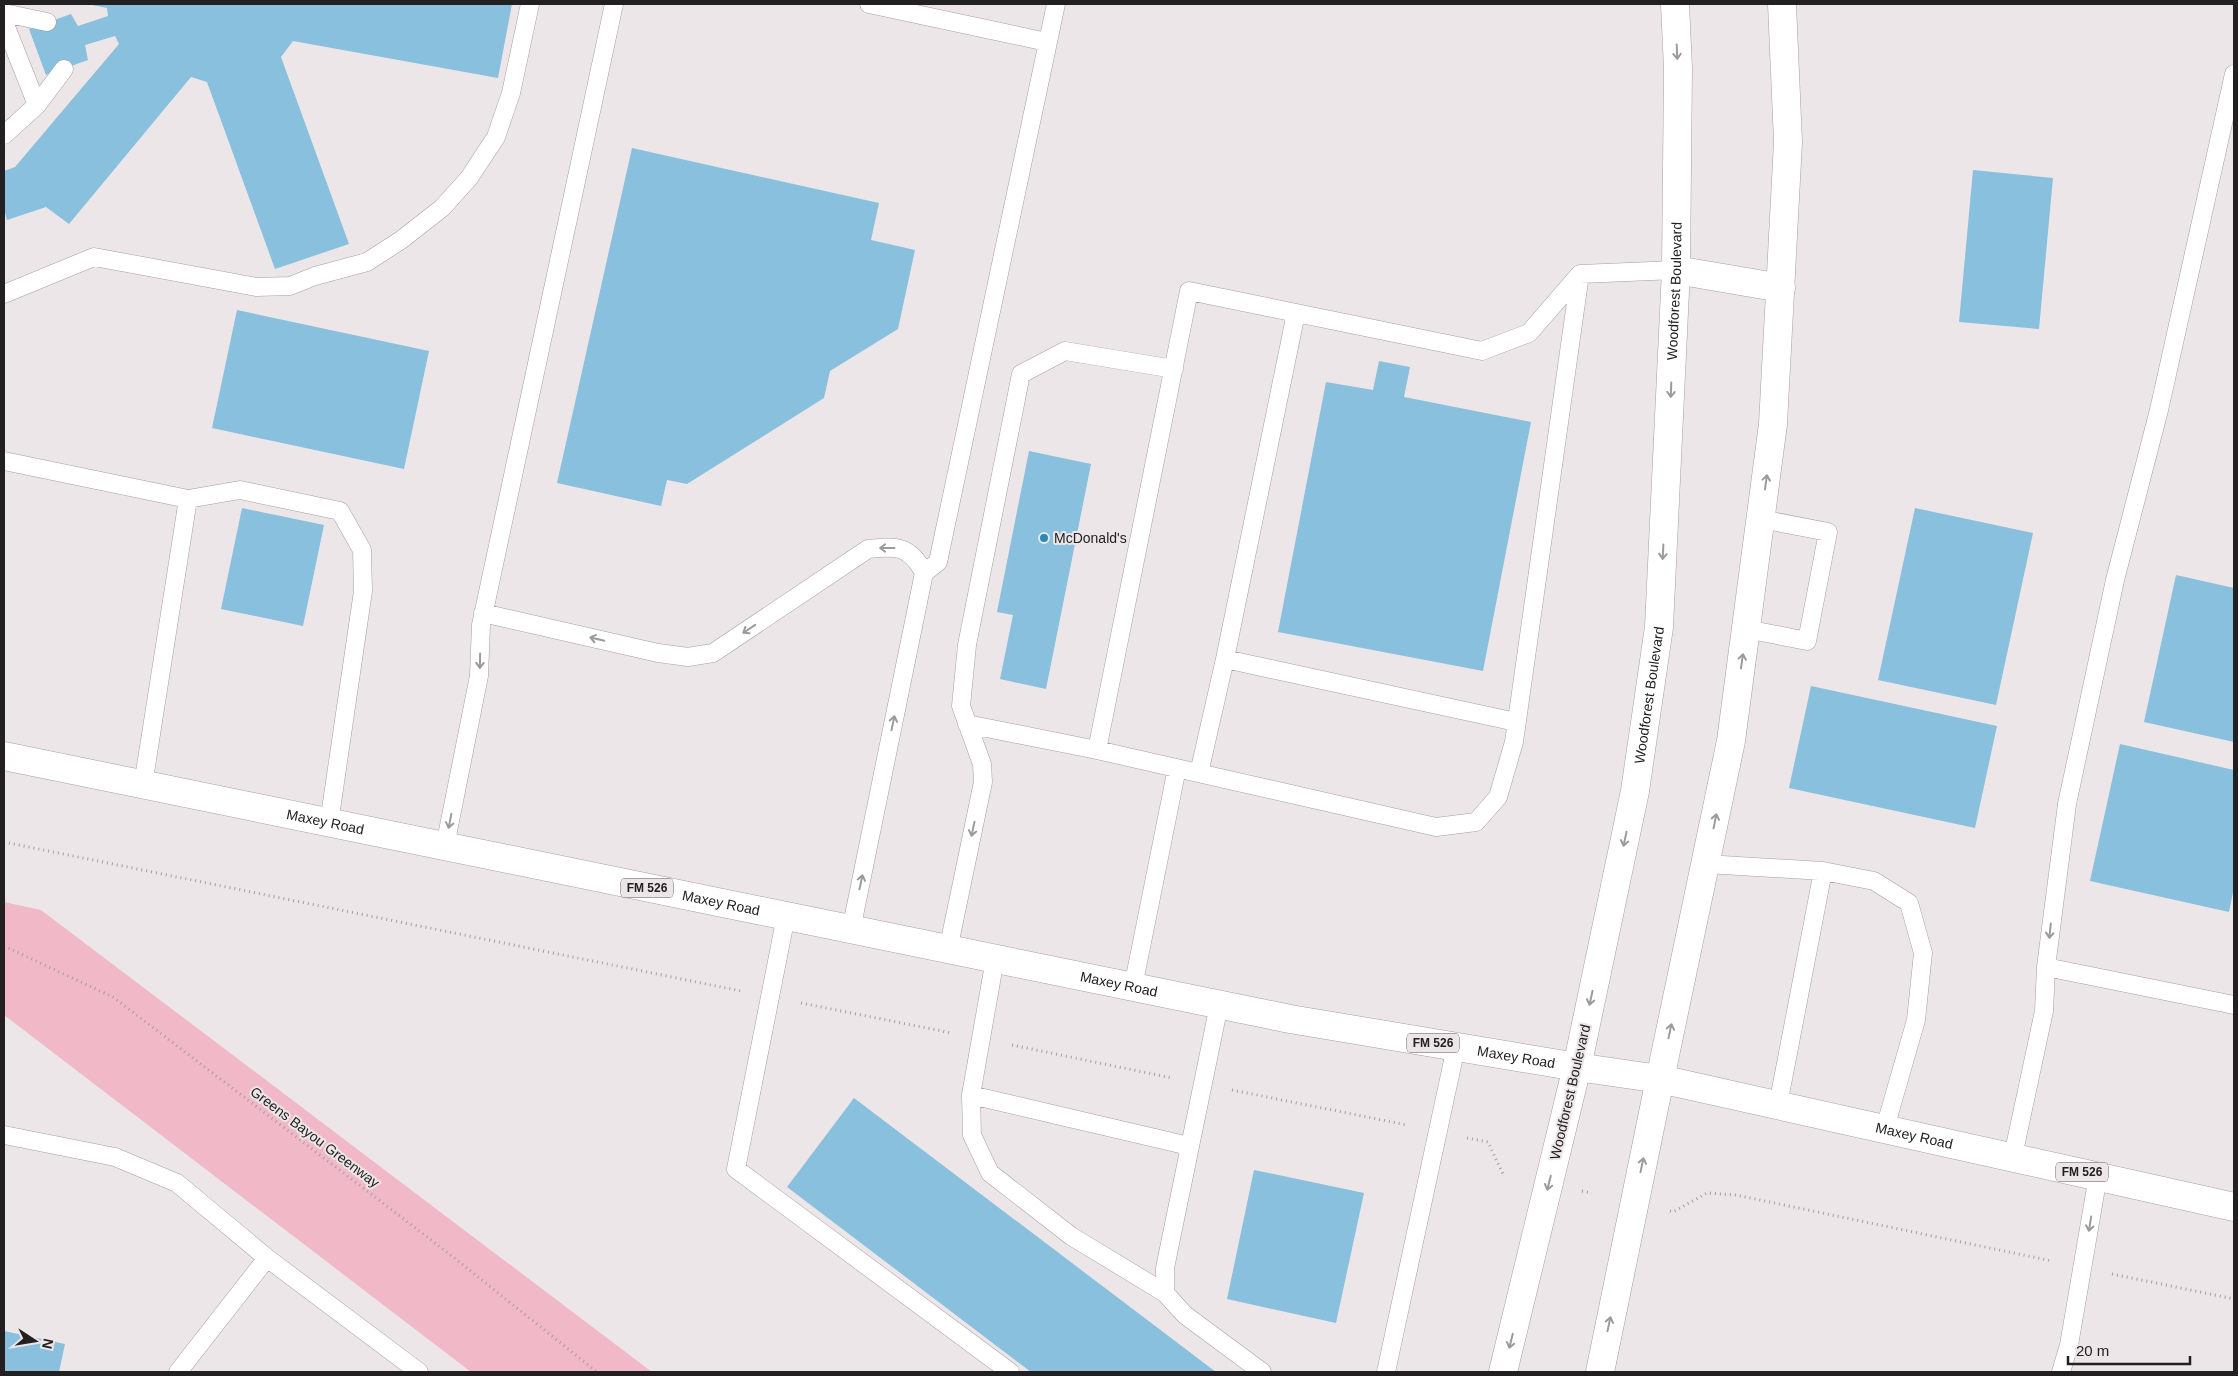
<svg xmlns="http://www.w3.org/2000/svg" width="2238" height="1376" font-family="Arial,sans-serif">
<rect width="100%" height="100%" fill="#ede6e8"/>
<path fill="#f1b9c8" d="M4 902 41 910 652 1372H471L4 1015Z"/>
<path fill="#88c0de" d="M87 4H512L498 78 293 41 281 57 349 244 275 269 207 82 191 77 69 224 46 207 7 220 4 209V171L15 167 119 44 115 36 85 45 88 60 46 75 29 29 71 14 78 26 108 16 107 8Z
M632 148 879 203 871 240 915 250 898 329 830 371 824 398 687 484 667 480 661 506 557 483Z
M1973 170 2053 178 2039 329 1959 322Z
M237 310 429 351 404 469 212 428Z
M1379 361 1410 367 1404 397 1531 422 1483 671 1278 632 1326 382 1373 390Z
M1029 451 1091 464 1046 689 1000 679 1013 615 997 612Z
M242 508 324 525 303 626 221 609Z
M1915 508 2033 533 1996 705 1878 680Z
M2176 575 2234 588V742L2144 722Z
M1811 686 1997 726 1975 828 1789 788Z
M2120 744 2234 770V887L2229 912 2090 881Z
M854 1098 1216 1372H1031L787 1187Z
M1254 1170 1364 1193 1336 1323 1227 1299Z
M4 1331 65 1344 59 1372H4Z"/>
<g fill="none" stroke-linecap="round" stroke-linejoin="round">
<g stroke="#a69fa1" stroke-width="19">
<path id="service" d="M869 4 1047 42
M4 13 47 22
M4 22 37 105 4 135
M37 105 64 69
M1580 274 1514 742 1498 797 1476 822 1436 827 1097 750 1189 291 1482 351 1529 333 1580 274 1676 270
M4 294 94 257 256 287 290 286 315 276 367 262 401 240 442 208 469 178 496 137 511 93 530 4
M4 461 188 499 143 785
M188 499 240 490 340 511 362 550 363 591 329 823
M483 613 658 653 688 657 713 653 868 549C896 546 910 545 924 573
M1746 629 1807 641 1828 532 1761 519
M1225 659 1296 313
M967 724 1097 750
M1199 773 1225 659 1516 722
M445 846 479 676 481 625 614 4
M1706 864 1823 871 1874 881 1909 903 1923 953 1916 1020 1885 1128
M786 916 736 1169 1010 1372
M851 930 924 573 938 562 1056 4
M948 950 983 782 982 764 961 706 967 645 1021 374 1065 351 1174 369
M995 959 971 1095 972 1135 990 1173 1071 1236 1165 1293
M2046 967 2234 1005
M1133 987 1177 768
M1219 1005 1165 1268V1293L1185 1315 1262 1372
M971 1095 1189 1146
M1778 1105 1823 871
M4 1135 115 1157 177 1183 267 1258 419 1372
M2013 1156 2044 1011 2046 967 2067 804 2115 580 2159 410 2234 74
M178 1372 267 1258
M1386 1372 1456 1047
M2061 1372 2069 1345 2098 1176"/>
</g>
<g stroke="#a69fa1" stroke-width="29">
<g id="tertiary">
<path d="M1676 270 1781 288"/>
<path id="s1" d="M1577 1067 1635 791 1659 627 1676 270 1678 68 1675 4"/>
<path d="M1660 1079 1731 741 1773 424 1788 142 1782 4"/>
</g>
</g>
<g stroke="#a69fa1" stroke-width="29">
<path id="secondary" d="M1503 1372 1577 1067
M1600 1372 1660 1079"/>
</g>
<g stroke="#a69fa1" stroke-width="29">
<g id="primary">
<path id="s2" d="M4 756 1290 1019 1577 1067 1660 1079 2234 1207"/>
</g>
</g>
<path stroke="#a49ea0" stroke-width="3" stroke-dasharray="1 4" stroke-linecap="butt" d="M4 842 741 991
M4 946 113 997 443 1249 597 1372
M801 1003 952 1033
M1012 1045 1172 1078
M1232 1090 1407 1125
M1467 1138 1488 1142 1503 1174
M1582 1191 1592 1193
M1670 1211 1673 1212 1707 1193 1736 1195 2052 1261
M2112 1274 2234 1299"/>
<use href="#service" stroke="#fff" stroke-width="18"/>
<use href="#tertiary" stroke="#fff" stroke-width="28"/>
<use href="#secondary" stroke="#fff" stroke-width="28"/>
<use href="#primary" stroke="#fff" stroke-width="28"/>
</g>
<defs><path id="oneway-shaft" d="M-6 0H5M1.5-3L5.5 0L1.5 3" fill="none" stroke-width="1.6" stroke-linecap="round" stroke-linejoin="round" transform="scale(1.25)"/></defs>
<g stroke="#9c9b9b">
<use href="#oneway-shaft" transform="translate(1677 52) rotate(88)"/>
<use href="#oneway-shaft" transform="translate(1671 390) rotate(92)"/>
<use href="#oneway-shaft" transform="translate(1766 482) rotate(-82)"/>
<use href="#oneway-shaft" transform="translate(887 548) rotate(-180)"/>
<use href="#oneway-shaft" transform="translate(1663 552) rotate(93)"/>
<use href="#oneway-shaft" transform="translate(749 629) rotate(146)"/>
<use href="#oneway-shaft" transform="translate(597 639) rotate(-167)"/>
<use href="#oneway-shaft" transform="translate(480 661) rotate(91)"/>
<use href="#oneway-shaft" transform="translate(1742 661) rotate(-82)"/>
<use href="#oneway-shaft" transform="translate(893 723) rotate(-78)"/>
<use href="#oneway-shaft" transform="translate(450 821) rotate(101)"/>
<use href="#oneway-shaft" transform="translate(1715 821) rotate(-79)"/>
<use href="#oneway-shaft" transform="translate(973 829) rotate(102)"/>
<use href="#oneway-shaft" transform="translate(1625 839) rotate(102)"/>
<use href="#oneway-shaft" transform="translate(861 882) rotate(-78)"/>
<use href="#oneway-shaft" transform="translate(2050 931) rotate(96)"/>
<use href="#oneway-shaft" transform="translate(1591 998) rotate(102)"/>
<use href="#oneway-shaft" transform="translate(1670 1031) rotate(-78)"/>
<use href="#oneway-shaft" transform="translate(1642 1165) rotate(-78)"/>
<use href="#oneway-shaft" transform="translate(1549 1183) rotate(104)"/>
<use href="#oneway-shaft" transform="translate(2090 1224) rotate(99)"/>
<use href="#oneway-shaft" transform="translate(1609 1324) rotate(-78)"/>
<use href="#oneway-shaft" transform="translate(1511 1341) rotate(104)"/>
</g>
<circle fill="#298ab5" stroke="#ede6e8" stroke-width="2" cx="1044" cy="538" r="5"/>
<g text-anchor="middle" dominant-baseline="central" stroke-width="4" stroke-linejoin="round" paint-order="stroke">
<g fill="#ede6e8" stroke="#605b5d" stroke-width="1">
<rect x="621" y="878.5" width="52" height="19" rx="4"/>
<rect x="1407" y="1033.5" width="52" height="19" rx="4"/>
<rect x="2056" y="1162.5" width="52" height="19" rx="4"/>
</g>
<g font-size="12" font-weight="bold" fill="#232021">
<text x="647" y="888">FM 526</text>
<text x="1433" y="1043">FM 526</text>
<text x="2082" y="1172">FM 526</text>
</g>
<g font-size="14" fill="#232021" stroke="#ede6e8">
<text stroke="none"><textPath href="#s1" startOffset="784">Woodforest Boulevard</textPath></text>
<text stroke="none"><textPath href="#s1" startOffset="379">Woodforest Boulevard</textPath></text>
<text stroke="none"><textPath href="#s2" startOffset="328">Maxey Road</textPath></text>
<text stroke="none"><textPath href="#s2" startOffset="732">Maxey Road</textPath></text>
<text stroke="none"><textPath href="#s2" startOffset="1138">Maxey Road</textPath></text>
<text stroke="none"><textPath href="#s2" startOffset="1542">Maxey Road</textPath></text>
<text transform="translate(1570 1092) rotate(-77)">Woodforest Boulevard</text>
<text stroke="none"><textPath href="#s2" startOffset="1948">Maxey Road</textPath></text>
<text transform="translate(315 1137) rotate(37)">Greens Bayou Greenway</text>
</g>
<g font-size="14" fill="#232021" stroke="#ede6e8" text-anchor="start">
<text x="1054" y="538">McDonald's</text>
</g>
</g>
<rect width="2238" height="1376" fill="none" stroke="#232021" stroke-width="10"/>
<g transform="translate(35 1341) rotate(102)" stroke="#ede6e8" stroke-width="4" paint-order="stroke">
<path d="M0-4L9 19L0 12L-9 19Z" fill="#232021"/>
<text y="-8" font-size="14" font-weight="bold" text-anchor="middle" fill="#232021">N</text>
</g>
<path d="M2068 1356v8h122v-8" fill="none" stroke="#232021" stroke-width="2.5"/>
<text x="2076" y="1356" font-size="15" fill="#232021" stroke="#ede6e8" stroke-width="4" paint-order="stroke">20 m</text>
</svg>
